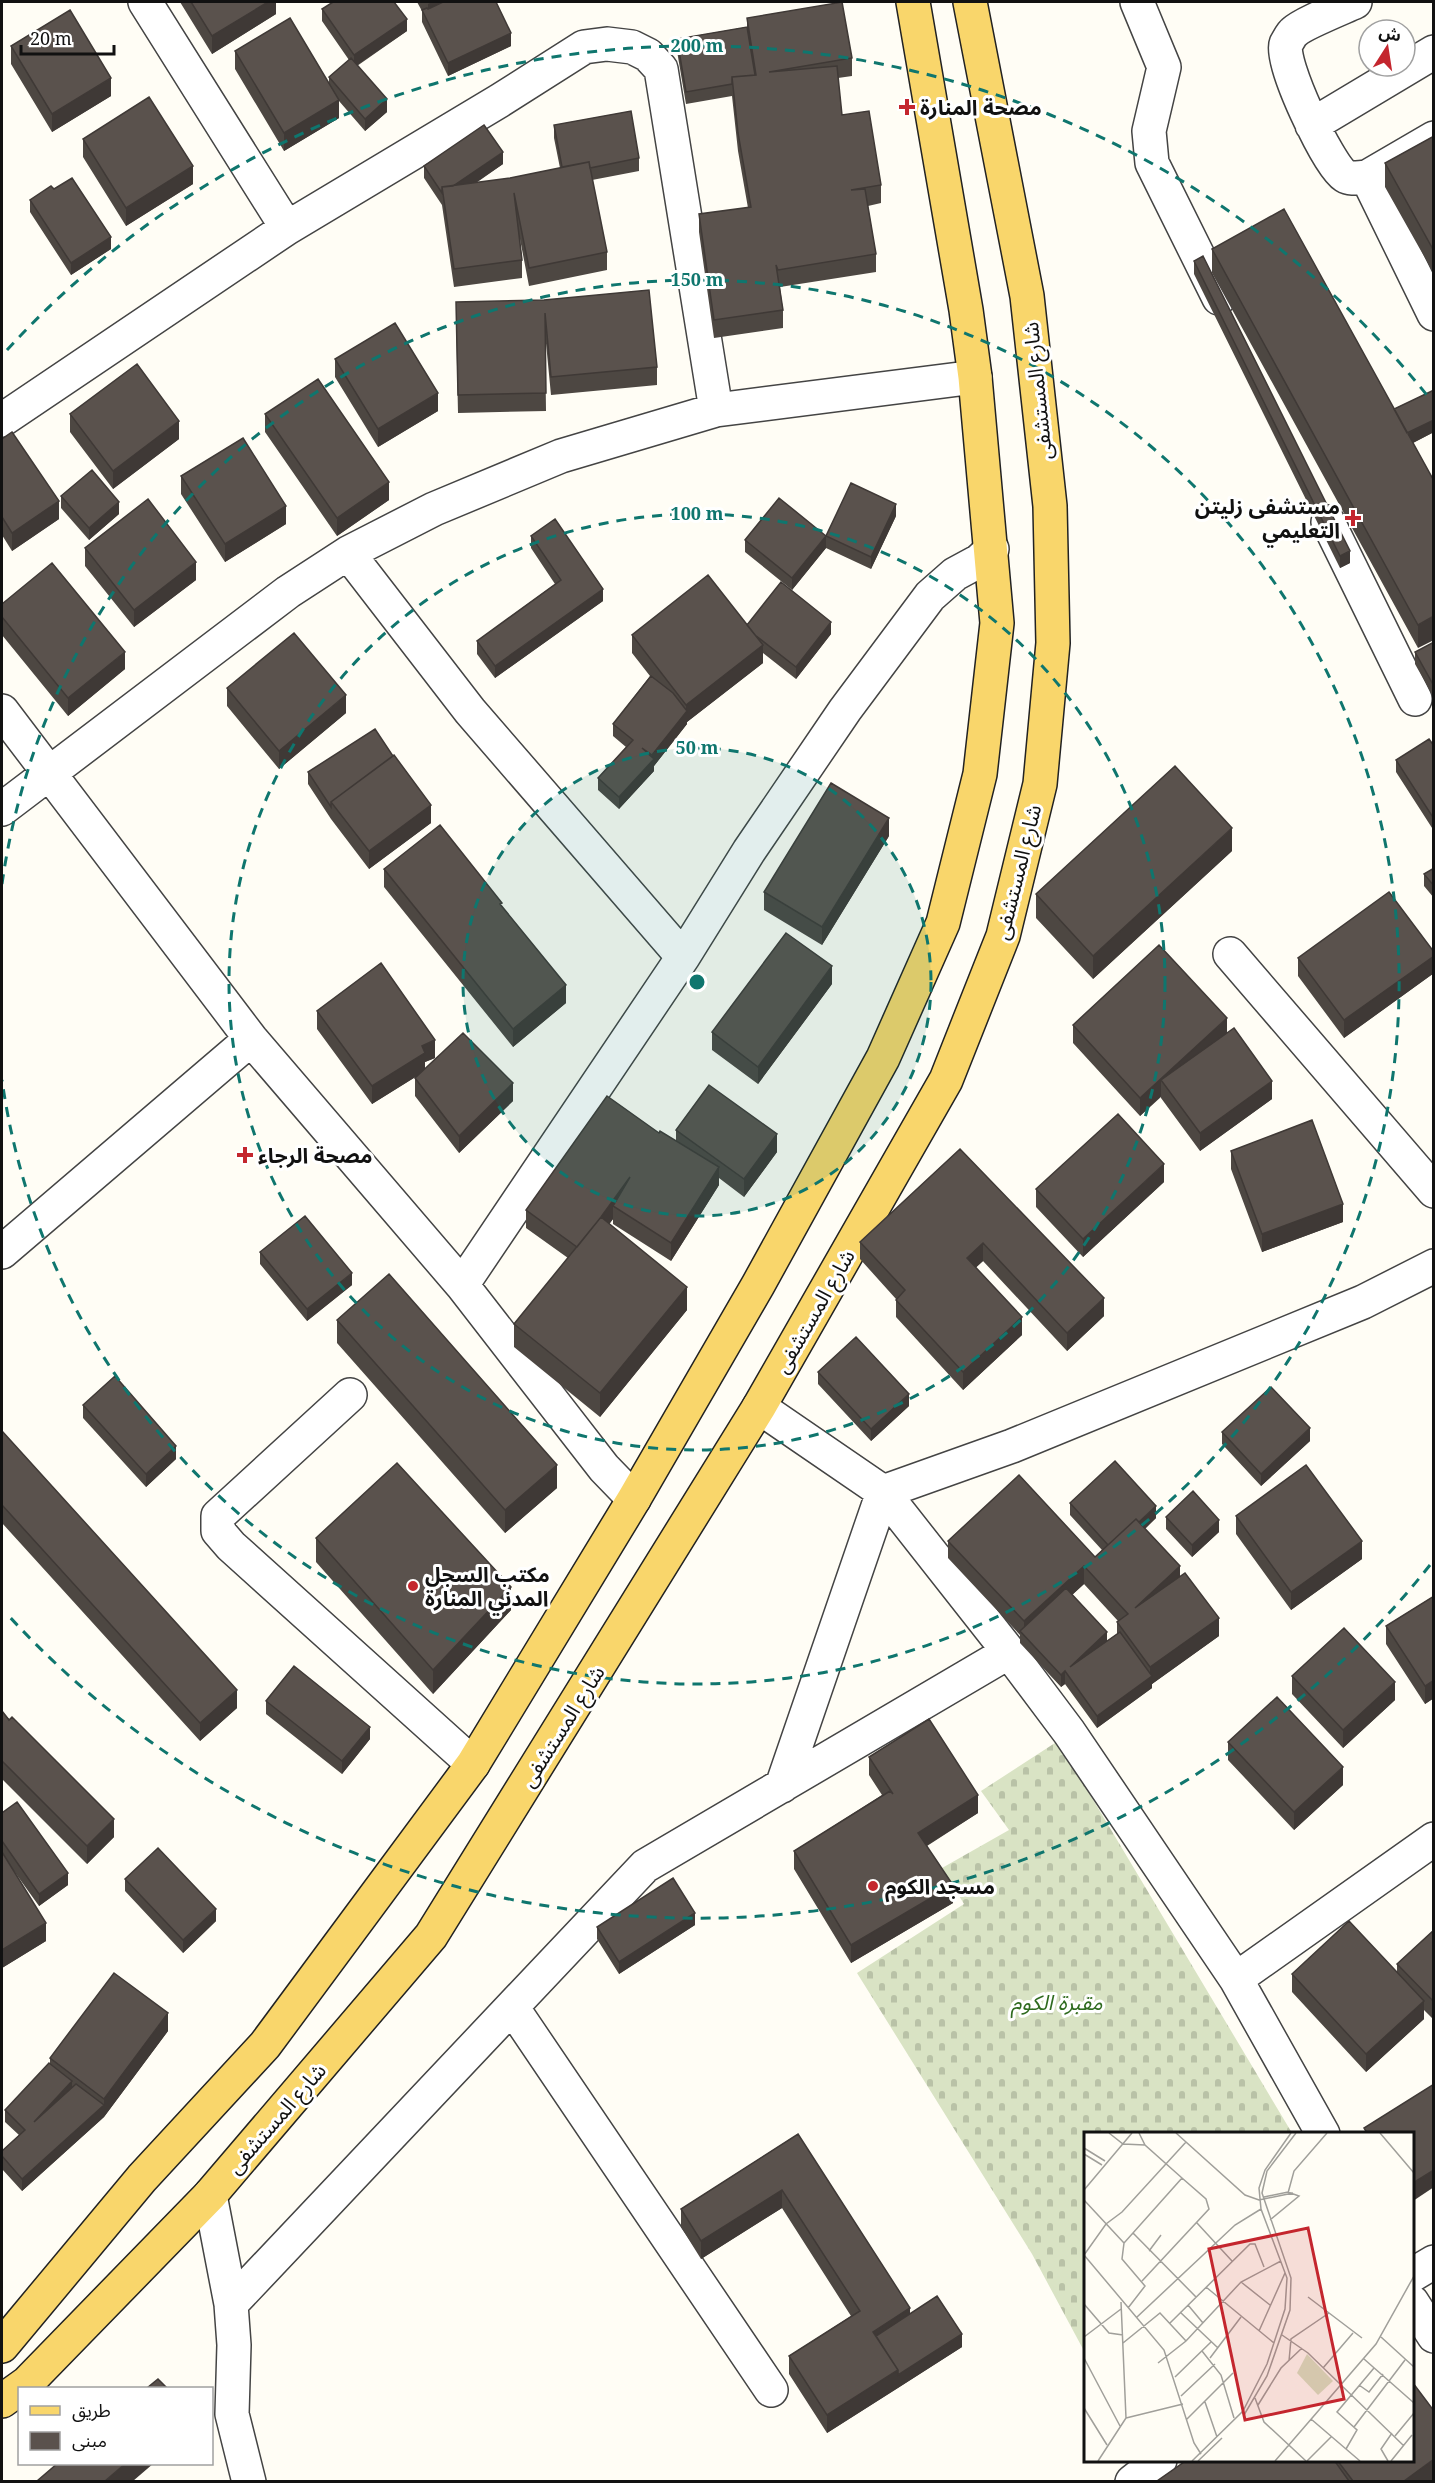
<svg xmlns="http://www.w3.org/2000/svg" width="1435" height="2483" font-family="'Noto Serif','Noto Sans Arabic',serif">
<defs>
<pattern id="cemetery-stones" width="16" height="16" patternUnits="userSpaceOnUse" patternTransform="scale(1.5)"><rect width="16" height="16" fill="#d9e3c4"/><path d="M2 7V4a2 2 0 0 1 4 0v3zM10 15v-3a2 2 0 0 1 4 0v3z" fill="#b9c2a7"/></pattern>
</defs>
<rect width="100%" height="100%" fill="#fffdf5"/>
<path fill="url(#cemetery-stones)" d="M1058 1741 1292 2133 1086 2134V2347L1083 2349 1032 2254 857 1973 964 1904 942 1868 1009 1830 981 1791Z"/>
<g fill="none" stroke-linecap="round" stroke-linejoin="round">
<g stroke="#444" stroke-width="36">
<path id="minor" d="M145 2 287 228
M1137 2 1164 67 1149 131 1152 163 1219 298
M1355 2C1342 8 1302 24 1294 32 1291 34 1288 41 1286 44 1279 61 1328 165 1345 176 1351 180 1360 177 1367 177L1434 138
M1312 125 1434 52
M1367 177 1434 314
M2 420 287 228 499 101 584 47 607 44 632 47 648 55 661 69 716 410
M1328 522 1415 699
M348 553 470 711 683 957
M2 711 251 1039 462 1285 604 1468 634 1499
M2 809 288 592 348 553 434 509 561 456 716 410 975 377
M1230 954 1434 1191
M2 1252 251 1039
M462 1285 683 957 749 851 845 710 930 596 955 574 979 561 992 549
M350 1395 218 1516V1531L231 1546 473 1764
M759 1407 883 1492 1009 1652 1069 1732 1236 1979 1323 2134
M782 1786 883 1492 1012 1446 1363 1302 1434 1266
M1236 1979 1434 1839
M512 2007 771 2390
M210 2195 231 2304 234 2345 232 2414 249 2482
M1412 2275 1434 2262
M1412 2302 1434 2336
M231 2304 645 1866 1009 1652
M1132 2482 1160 2460"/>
</g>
<g stroke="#222" stroke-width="36">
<path id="major" d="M2 2346 142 2178 265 2045 473 1764 634 1499 758 1285 883 1058 943 923 980 774 997 623 975 377 966 310 913 2
M2 2401 27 2383 210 2195 431 1936 759 1407 946 1080 1003 936 1040 784 1053 643 1050 506 1027 296 970 2"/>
</g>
<use href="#minor" stroke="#fff" stroke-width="33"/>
<use href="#major" stroke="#f9d66b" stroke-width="33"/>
</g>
<path fill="#4d4742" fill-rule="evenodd" d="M180 2H276V14L212 54Z
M417 2H496L511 46 448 76 422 22V11Z
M322 9 407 31 357 66 387 112 365 131 339 101V118L284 151 235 69V51L329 83V77L349 60 322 21Z
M747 18 852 58V76L838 78 842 115 881 185V203L868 206 876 254V272L780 287 783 310V328L714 338 699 232V214L748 208 738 151 732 96 686 104 677 51V39L747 27Z
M11 46 111 96 52 132 11 64Z
M554 125 639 158V171L592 180 607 252V270L529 286 520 239 522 260V278L454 287 442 205 424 178V166L503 164 476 183 510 178 560 168 554 138Z
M1434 136V274L1385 187V163Z
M83 139 193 184 126 226 83 157Z
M54 189 111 249 71 275 30 212V200Z
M1212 249 1394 409 1434 390V432L1413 443 1434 481 1418 648 1212 273Z
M1194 261 1350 563 1340 568 1194 274Z
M544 300 657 367V385L551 395 545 333 546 411 458 413 456 320Z
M335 359 438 411 378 447 335 377Z
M70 414 179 439 113 489 70 432Z
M265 414 389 500 337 536 265 432Z
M2 439 59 519 12 551 2 535Z
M181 476 286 524 225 562 181 494Z
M61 496 119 514 89 540 61 508Z
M896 516 871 569 826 548V536Z
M531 536 603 601 495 678 477 654V641L555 584 531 548Z
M745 540 826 548 792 590 745 552Z
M85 548 196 580 134 627 85 566Z
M2 604 125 669 68 716 2 635Z
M747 625 831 634 796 679 763 653V663L687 722V724L654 766V771L619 809 598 790V778L626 747 613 736V724L650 676 632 653V635Z
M1434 642V698L1415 664V652Z
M227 688 346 713 279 769 227 706Z
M1434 746V831L1396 772V760Z
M393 756 431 823 369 869 331 819 308 784V772Z
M889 836 822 945 764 910V892Z
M1232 851 1093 979 1036 918V894Z
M1434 868V898L1424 886V874Z
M384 869 502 907 566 1003 513 1047 384 887Z
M1434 952V973L1344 1038 1298 976V958Z
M832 984 758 1084 712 1050V1032Z
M317 1011 435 1058 425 1062V1068L513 1101 459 1153 415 1096V1078L417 1076 372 1104 317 1029Z
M1073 1025 1227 1033 1272 1099 1200 1151 1161 1098V1097L1140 1116 1073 1043Z
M676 1130 777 1152 744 1197 719 1178V1185L671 1261 613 1224V1219L609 1224 687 1310 600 1417 514 1347V1324L568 1258 526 1228V1210L659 1133 676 1141Z
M960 1149 1104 1316 1067 1351 983 1261 975 1268 1022 1335 963 1390 896 1317V1299L860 1259V1242Z
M1231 1151 1343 1222 1262 1252 1231 1169Z
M1164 1182 1083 1257 1036 1207V1189Z
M260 1252 352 1285 307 1321 260 1264Z
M337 1320 557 1488 505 1533 337 1343Z
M818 1372 909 1406 871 1441 818 1384Z
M83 1405 176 1459 146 1487 83 1418Z
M2 1431 237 1708 200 1741 2 1523Z
M1222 1432 1310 1441 1261 1486 1222 1444Z
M1070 1503 1156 1518 1145 1529 1180 1576 1219 1636 1152 1684V1688L1097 1728 1065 1684 1061 1687 1020 1643V1635L948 1558V1541L1095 1557 1102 1550 1070 1515ZM1084 1584 1118 1621 1117 1622V1634L1107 1641 1072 1595Z
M1236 1516 1362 1559 1291 1610 1236 1534Z
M1166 1517 1219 1532 1192 1557 1166 1529Z
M316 1538 511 1610 433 1694 316 1562Z
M1434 1596V1698L1425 1704 1386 1644V1626Z
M1292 1676 1395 1700 1343 1748 1292 1694Z
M266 1701 370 1739 342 1774 266 1714Z
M2 1711 114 1837 87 1864 2 1779Z
M1228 1742 1343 1785 1294 1830 1228 1760Z
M869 1757 978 1813 927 1846 953 1903 851 1963 794 1869V1851L882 1795 869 1775Z
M2 1813 68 1885 39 1906 6 1860 46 1941 2 1968Z
M125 1879 216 1921 183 1953 125 1891Z
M695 1925 619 1974 597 1939V1927Z
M1434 1930V2020L1424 2010V2019L1366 2072 1292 1992V1974L1397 1973V1964Z
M168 2031 104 2117 22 2191 2 2169V2151L19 2135 5 2122V2110L50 2064V2058Z
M798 2134 910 2314 962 2347 827 2433 789 2374V2356L851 2316 782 2208 701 2259 681 2227V2209Z
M1187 2460H1413L1434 2481H1157Z"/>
<path fill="#3f3936" d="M268 2H276V14L212 54V36Z
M432 2H466L428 21V4Z
M407 19V31L354 67V55Z
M511 33V46L448 76V63Z
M111 78V96L52 132V114Z
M387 99V112L365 131V119Z
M339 100V118L284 151V133Z
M503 152V164L444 204 443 192Z
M193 166V184L126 226V208Z
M111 237V249L71 275V263Z
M438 393V411L378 447V429Z
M1434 420V432L1403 448V436Z
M179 421V439L113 489V471Z
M389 482V500L337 536V518Z
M59 501V519L12 551V533Z
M119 502V514L89 540V528Z
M896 504V516L871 569V557Z
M286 506V524L225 562V544Z
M826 536V548L792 590V578Z
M1350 551V563L1340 568V556Z
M196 562V580L134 627V610Z
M603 589V601L495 678V666Z
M1434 616V640L1418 648V625Z
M831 622V634L796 679V667Z
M763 645V663L687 722V724L654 766V771L619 809V797L652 761V755L686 712V705Z
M125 652V669L68 716V698Z
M346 695V713L279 769V751Z
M431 805V823L369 869V851Z
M889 818V836L822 945V927Z
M1232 828V851L1093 979V956Z
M1434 956V973L1344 1038V1020Z
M832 966V984L758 1084V1067Z
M566 985V1003L513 1047V1029Z
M1227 1018V1035L1161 1080V1096L1140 1116V1098Z
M435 1040V1058L425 1062V1071L372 1104V1086L422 1046Z
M1272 1081V1099L1200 1151V1133Z
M513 1083V1101L459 1153V1136Z
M777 1134V1152L744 1197V1179Z
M1164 1164V1182L1083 1257V1239Z
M719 1167V1185L671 1261V1243Z
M630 1177 613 1206V1219L579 1266V1248Z
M1343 1204V1222L1262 1252V1234Z
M983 1243V1261L967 1276V1258Z
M352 1273V1285L307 1321V1309Z
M687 1287V1310L600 1417V1393Z
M1104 1298V1316L1067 1351V1333Z
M1022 1317V1335L963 1390V1372Z
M909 1394V1406L871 1441V1429Z
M1310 1428V1441L1261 1486V1474Z
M176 1446V1459L146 1487V1474Z
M557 1465V1488L505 1533V1510Z
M1156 1506V1518L1111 1560V1548Z
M1219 1520V1532L1192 1557V1545Z
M1362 1541V1559L1291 1610V1592Z
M1084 1566V1584L1026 1637 1024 1635V1621Z
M1180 1566V1584L1135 1608Z
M511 1587V1610L433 1694V1670Z
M1219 1618V1636L1152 1684V1688L1097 1728V1716L1150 1677V1667Z
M1107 1632V1644L1070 1667Z
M1065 1671V1684L1061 1687V1675Z
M1434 1680V1698L1425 1704V1686Z
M1395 1682V1700L1343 1748V1730Z
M237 1690V1708L200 1741V1723Z
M370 1727V1739L342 1774V1761Z
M1343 1767V1785L1294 1830V1812Z
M978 1795V1813L918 1851V1833Z
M114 1819V1837L87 1864V1846Z
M68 1873V1885L39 1906V1894Z
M953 1885V1903L851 1963V1945Z
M216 1909V1921L183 1953V1940Z
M695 1913V1925L619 1974V1962Z
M46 1923V1941L2 1968V1950Z
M1424 2001V2019L1366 2072V2054Z
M168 2013V2031L104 2117V2099Z
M72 2081V2093L34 2122Z
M104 2105V2117L22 2191V2179Z
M1434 2170V2187L1413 2201V2183Z
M782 2190V2208L701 2259V2241Z
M910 2308V2325L873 2337V2332Z
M962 2334V2347L898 2388V2375Z
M898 2370V2388L827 2433V2415Z
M1434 2459V2481H1404Z
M126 2463H154L133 2481H105Z"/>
<path fill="#5a524d" stroke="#3f3936" stroke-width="1.5" d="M191 2H268L212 36Z
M333 2H394L407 19 354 55 322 9Z
M443 2H496L511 33 448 63 422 10 427 8 428 9Z
M842 2 852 58 769 72 837 66 842 115 869 111 881 185 851 190 865 189 876 254 778 270 776 265 783 310 714 320 699 214 751 207 738 133 732 77 756 75 747 18Z
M70 10 111 78 52 114 11 46Z
M290 18 339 100 284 133 235 51Z
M747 27 755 75 732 77V84L686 92 677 39Z
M351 58 387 99 365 119 329 77Z
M149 97 193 166 126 208 83 139Z
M631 111 639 158 590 168 589 162 562 167 554 125Z
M484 125 503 152 453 186 442 187V193L424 166Z
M1434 136V251L1385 163Z
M589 162 607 252 529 268 514 193 522 260 454 269 442 187 510 178Z
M72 178 111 237 71 263 30 200 51 186 54 189Z
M1284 209 1434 481V616L1418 625 1212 249Z
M1203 256 1350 551 1340 556 1194 261Z
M649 290 657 367 551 377 545 313 546 393 458 395 456 302 544 300Z
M395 323 438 393 378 429 335 359Z
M137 364 179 421 113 471 70 414Z
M318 379 389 482 337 518 265 414Z
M1434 390V420L1407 433 1394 409Z
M12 432 59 501 12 533 2 517V439Z
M243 438 286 506 225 544 181 476Z
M92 470 119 502 89 528 61 496Z
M851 483 896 504 871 557 826 536Z
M779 498 826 536 792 578 745 540Z
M148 499 196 562 134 610 85 548Z
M555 519 603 589 495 666 477 641 561 580 531 536Z
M52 563 125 652 68 698 2 617V604Z
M708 575 763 645 686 705 632 635Z
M781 582 831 622 796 667 755 635 747 625Z
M294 633 346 695 279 751 227 688Z
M1434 642V686L1415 652Z
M651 676 673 693 687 711 652 755 642 748 654 759 619 797 598 778 633 740 613 724Z
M375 729 393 756 331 802V807L308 772Z
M1429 739 1434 746V819L1396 760Z
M394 755 431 805 369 851 331 802Z
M1175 766 1232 828 1093 956 1036 894Z
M831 783 889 818 822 927 764 892Z
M440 825 502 903 500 904 566 985 513 1029 384 869Z
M1434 868V886L1424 874Z
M1389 892 1434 952V956L1344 1020 1298 958Z
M786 933 832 966 758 1067 712 1032Z
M1159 945 1227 1018 1140 1098 1073 1025Z
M381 963 435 1040 422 1046 425 1053 372 1086 317 1011Z
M1234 1028 1272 1081 1200 1133 1161 1080Z
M463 1033 513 1083 459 1136 415 1078Z
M709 1085 777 1134 744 1179 676 1130Z
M607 1096 659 1133 660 1131 719 1167 671 1243 613 1206 630 1177 601 1217 577 1247 526 1210Z
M1118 1114 1164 1164 1083 1239 1036 1189Z
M1312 1120 1343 1204 1262 1234 1231 1151Z
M960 1149 1104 1298 1067 1333 983 1243 967 1258 1022 1317 963 1372 896 1300 905 1290 860 1242Z
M305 1216 352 1273 307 1309 260 1252Z
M601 1217 687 1287 600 1393 514 1324Z
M389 1274 557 1465 505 1510 337 1320Z
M856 1337 909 1394 871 1429 818 1372Z
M115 1376 176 1446 146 1474 83 1405Z
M1271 1387 1310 1428 1261 1474 1222 1432Z
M2 1431 237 1690 200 1723 2 1505Z
M1115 1461 1156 1506 1139 1522 1136 1519 1108 1545 1070 1503Z
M397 1463 511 1587 433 1670 316 1538Z
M1306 1465 1362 1541 1291 1592 1236 1516Z
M1019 1475 1095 1557 1136 1519 1180 1566 1135 1608 1185 1573 1219 1618 1150 1667 1117 1622 1128 1614 1084 1566 1024 1621 948 1541Z
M1193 1491 1219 1520 1192 1545 1166 1517Z
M1066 1588 1107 1632 1070 1667 1120 1632 1152 1676 1097 1716 1065 1671 1061 1675 1020 1631Z
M1434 1596V1680L1425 1686 1386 1626Z
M1344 1628 1395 1682 1343 1730 1292 1676Z
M294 1666 370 1727 342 1761 266 1701Z
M1277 1697 1343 1767 1294 1812 1228 1742Z
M2 1711 9 1720 12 1717 114 1819 87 1846 2 1761Z
M929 1719 978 1795 918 1833 953 1885 851 1945 794 1851 890 1791 893 1794 869 1757Z
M17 1802 68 1873 39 1894 2 1841V1813Z
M158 1848 216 1909 183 1940 125 1879Z
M2 1852 46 1923 2 1950Z
M673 1878 695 1913 619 1962 597 1927Z
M1349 1921 1424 2001 1366 2054 1292 1974Z
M1434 1930V2002L1397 1964Z
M114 1973 168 2013 104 2099 50 2058Z
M49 2063 72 2081 34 2122 76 2084 104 2105 22 2179 2 2156V2151L25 2130 5 2110Z
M1434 2084V2170L1413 2183V2133H1367L1364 2128Z
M798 2134 910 2308 873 2332 898 2370 827 2415 789 2356 860 2311 782 2190 701 2241 681 2209Z
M937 2296 962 2334 898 2375V2370L876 2336Z
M158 2379 167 2388H147Z
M1413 2383 1434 2411V2459L1404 2481H1353L1337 2460H1413Z
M1187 2460H1334L1349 2481H1157Z
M58 2463H126L105 2481H37Z"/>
<circle cx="697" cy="982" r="234" fill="#0f766e" fill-opacity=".12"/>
<g fill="none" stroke="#0f766e" stroke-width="3" stroke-dasharray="10 8">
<circle cx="697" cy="982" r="234"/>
<circle cx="697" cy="982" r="468"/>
<path d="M2 884A702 702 0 1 1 2 1080"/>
<path d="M1430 1565A936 936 0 0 1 7 1614M7 350A936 936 0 0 1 1430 399"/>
</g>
<g fill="#c4262e" stroke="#fff" stroke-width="2">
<path d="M904 98h6v6h6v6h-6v6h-6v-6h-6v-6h6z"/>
<path d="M1350 509h6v6h6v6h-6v6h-6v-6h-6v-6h6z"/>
<path d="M242 1146h6v6h6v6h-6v6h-6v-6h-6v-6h6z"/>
<circle cx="413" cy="1586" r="6"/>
<circle cx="873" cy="1886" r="6"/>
</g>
<g text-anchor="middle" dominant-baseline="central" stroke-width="6" stroke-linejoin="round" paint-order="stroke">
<g font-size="21" font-weight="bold" fill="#111" stroke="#fff" text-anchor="start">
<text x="920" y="107">مصحة المنارة</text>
<text x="1340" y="506" text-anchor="end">مستشفى زليتن<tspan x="1340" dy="24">التعليمي</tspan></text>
<text x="258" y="1155">مصحة الرجاء</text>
<text x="425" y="1574">مكتب السجل<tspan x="425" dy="24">المدني المنارة</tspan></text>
<text x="885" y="1886">مسجد الكوم</text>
</g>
<g font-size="21" fill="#111" stroke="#fff">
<text transform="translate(1037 391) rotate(-96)">شارع المستشفى</text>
<text transform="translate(1017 872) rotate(-76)">شارع المستشفى</text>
<text transform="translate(814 1311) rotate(-60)">شارع المستشفى</text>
<text transform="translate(562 1726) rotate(-58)">شارع المستشفى</text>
<text transform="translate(276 2118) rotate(-49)">شارع المستشفى</text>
</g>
<g font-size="21" font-style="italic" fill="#2f6b1f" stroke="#fff">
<text x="1057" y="2002">مقبرة الكوم</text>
</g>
</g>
<g transform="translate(1084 2132)">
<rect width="330" height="330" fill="#fffdf5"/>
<path d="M223 222 249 249 234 263 213 241Z" fill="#d9e3c4"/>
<path fill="none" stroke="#a09f9a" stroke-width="1.5" d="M25 1 39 12 61 13M92 1 161 63 175 68 209 61M296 1 330 41M102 10 38 80 22 92 0 123 80 218 110 311 117 322M0 16 21 29M0 22 18 33M0 58 48 1M204 61 210 39 243 1M180 65 204 60 215 64 186 88M0 68 40 111M113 91 148 129M49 101 112 165M65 119 77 103M58 149 125 77 122 67 98 46M157 150 186 173M122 155 190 211M224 165 278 206M0 172 25 201 39 203M104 173 119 191M44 176 61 154 38 127 40 111 98 46 61 13 55 1M96 180 134 216M53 185 151 93 177 77M86 191 166 112H171L180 135M175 199 201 141M198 203 224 221 320 314M0 205 37 177M297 205 330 235M39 211 76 181 102 209M118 219 137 243 150 286M0 226 36 294M126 226 157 185M280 227 330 271M205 229 207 207 245 181M74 231 102 209 157 150 197 129M239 236 269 201M91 245 127 210M275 253 285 260 299 242M97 264 131 232M171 266 180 290 222 329M121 270 133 305M174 273 197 236 218 216M0 276 23 313M160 283 183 244 206 178 207 146 178 61 183 39 212 1M42 286 99 272M103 287 149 241M227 287 276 329M270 295 321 228M311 304 330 281M262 317 273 298 253 280 290 236M14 329 42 286 37 170M108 329 159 279 183 232 201 177 203 146 177 77 175 56 181 38 207 1M114 329 138 306M191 329 292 212 330 144M223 329 247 305M304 329 297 317 308 301M307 329 328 303"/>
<path fill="#c4262e" fill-opacity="0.15" stroke="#c4262e" stroke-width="3" d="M224 96 260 267 161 288 125 117Z"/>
<rect width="330" height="330" fill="none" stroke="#111" stroke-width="3"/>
</g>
<circle cx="697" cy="982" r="9" fill="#0f766e" stroke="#fff" stroke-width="3"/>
<g font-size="18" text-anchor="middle" font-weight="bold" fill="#0f766e" stroke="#fff" stroke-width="6" stroke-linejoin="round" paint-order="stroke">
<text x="697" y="52">200 m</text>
<text x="697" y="286">150 m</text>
<text x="697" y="520">100 m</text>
<text x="697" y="754">50 m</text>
</g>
<rect width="1435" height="2483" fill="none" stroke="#111111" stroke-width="6"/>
<rect x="18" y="2387" width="195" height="78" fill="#ffffff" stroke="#a0a0a0" stroke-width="1.5"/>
<rect x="30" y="2406" width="30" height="9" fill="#f9d66b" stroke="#a0a0a0" stroke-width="1.5"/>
<text x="72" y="2417" font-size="18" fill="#111111">طريق</text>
<rect x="30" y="2432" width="30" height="18" fill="#5a524d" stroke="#a0a0a0" stroke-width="1.5"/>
<text x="72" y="2447" font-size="18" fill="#111111">مبنى</text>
<g transform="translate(1387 48) rotate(12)"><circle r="28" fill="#ffffff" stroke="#a0a0a0" stroke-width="1.5"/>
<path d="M0-4.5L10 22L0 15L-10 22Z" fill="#c4262e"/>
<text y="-9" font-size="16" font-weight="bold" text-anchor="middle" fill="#111111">ش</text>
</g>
<path d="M21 45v9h93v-9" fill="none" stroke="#111111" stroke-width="3"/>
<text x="30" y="45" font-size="18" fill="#111111" stroke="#ffffff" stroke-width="4.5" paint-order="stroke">20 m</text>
</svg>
